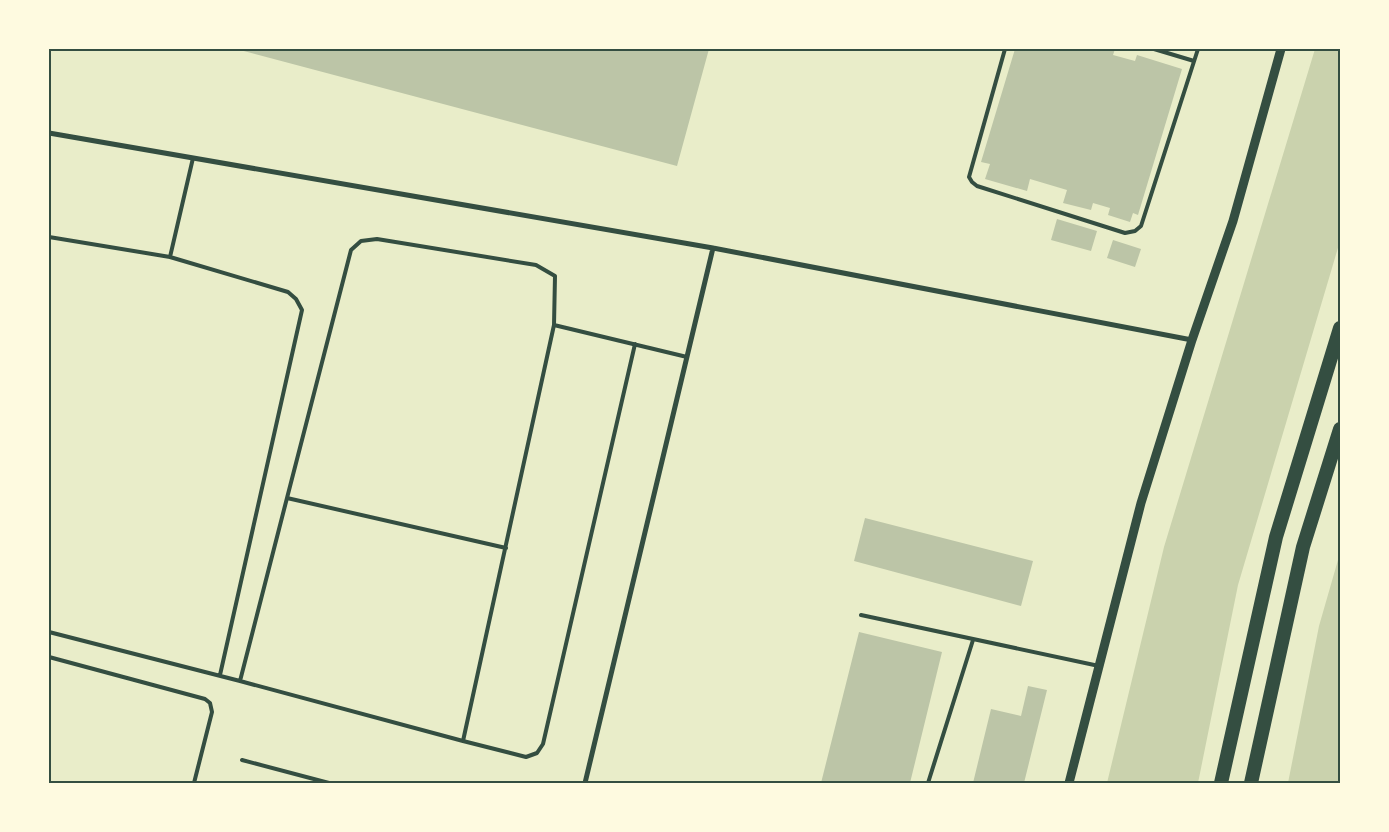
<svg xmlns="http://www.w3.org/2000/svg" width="1389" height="832" font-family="'Archivo Narrow',sans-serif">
<rect width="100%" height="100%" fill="#e9edc9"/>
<path fill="#cad2ad" d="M1315 49H1340V241L1238 585 1198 783H1107L1164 547Z
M1340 553V783H1288L1319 626Z"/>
<path fill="#bcc5a7" d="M236 49H709L677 166Z
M1015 49H1115L1113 55 1135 61 1137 55 1182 69 1138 215 1133 213 1130 222 1108 215 1110 208 1093 203 1091 210 1063 203 1067 190 1030 179 1027 191 985 179 990 164 981 162Z
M1057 219 1097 231 1091 251 1051 240Z
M1113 240 1141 249 1135 267 1107 258Z
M865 518 1033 561 1021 606 854 561Z
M859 632 942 652 910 783H821Z
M1028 686 1047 690 1024 783H973L991 709 1021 716Z"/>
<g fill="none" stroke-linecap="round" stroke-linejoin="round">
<path stroke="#344e41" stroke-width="4" d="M1005 49 969 177 972 182 977 186 1125 233 1135 231 1141 226 1198 49
M1154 49 1194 61
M193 158 170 257 288 292 296 299 302 310 220 675
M49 237 170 257
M554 325 687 357
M287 498 351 250 361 241 377 239 536 265 555 276 554 325 463 741 526 757 537 753 543 744 635 344
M861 615 1099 666
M49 632 240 681
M49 657 205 699 210 703 212 712 194 783
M463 741 240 681 287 498 506 548
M242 760 329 783
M928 783 973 640"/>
<path stroke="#344e41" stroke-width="5" d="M49 133 713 248 1192 340
M585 783 713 248"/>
<path stroke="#344e41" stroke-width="9" d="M1069 783 1141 503 1192 340 1233 221 1281 49"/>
<path stroke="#344e41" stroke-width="14" d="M1221 783 1276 537 1340 328
M1251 783 1303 547 1340 429"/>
</g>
<rect width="1389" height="832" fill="none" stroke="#fefae0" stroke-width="100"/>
<rect x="50" y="50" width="1289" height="732" fill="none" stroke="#344e41" stroke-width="2"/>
</svg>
